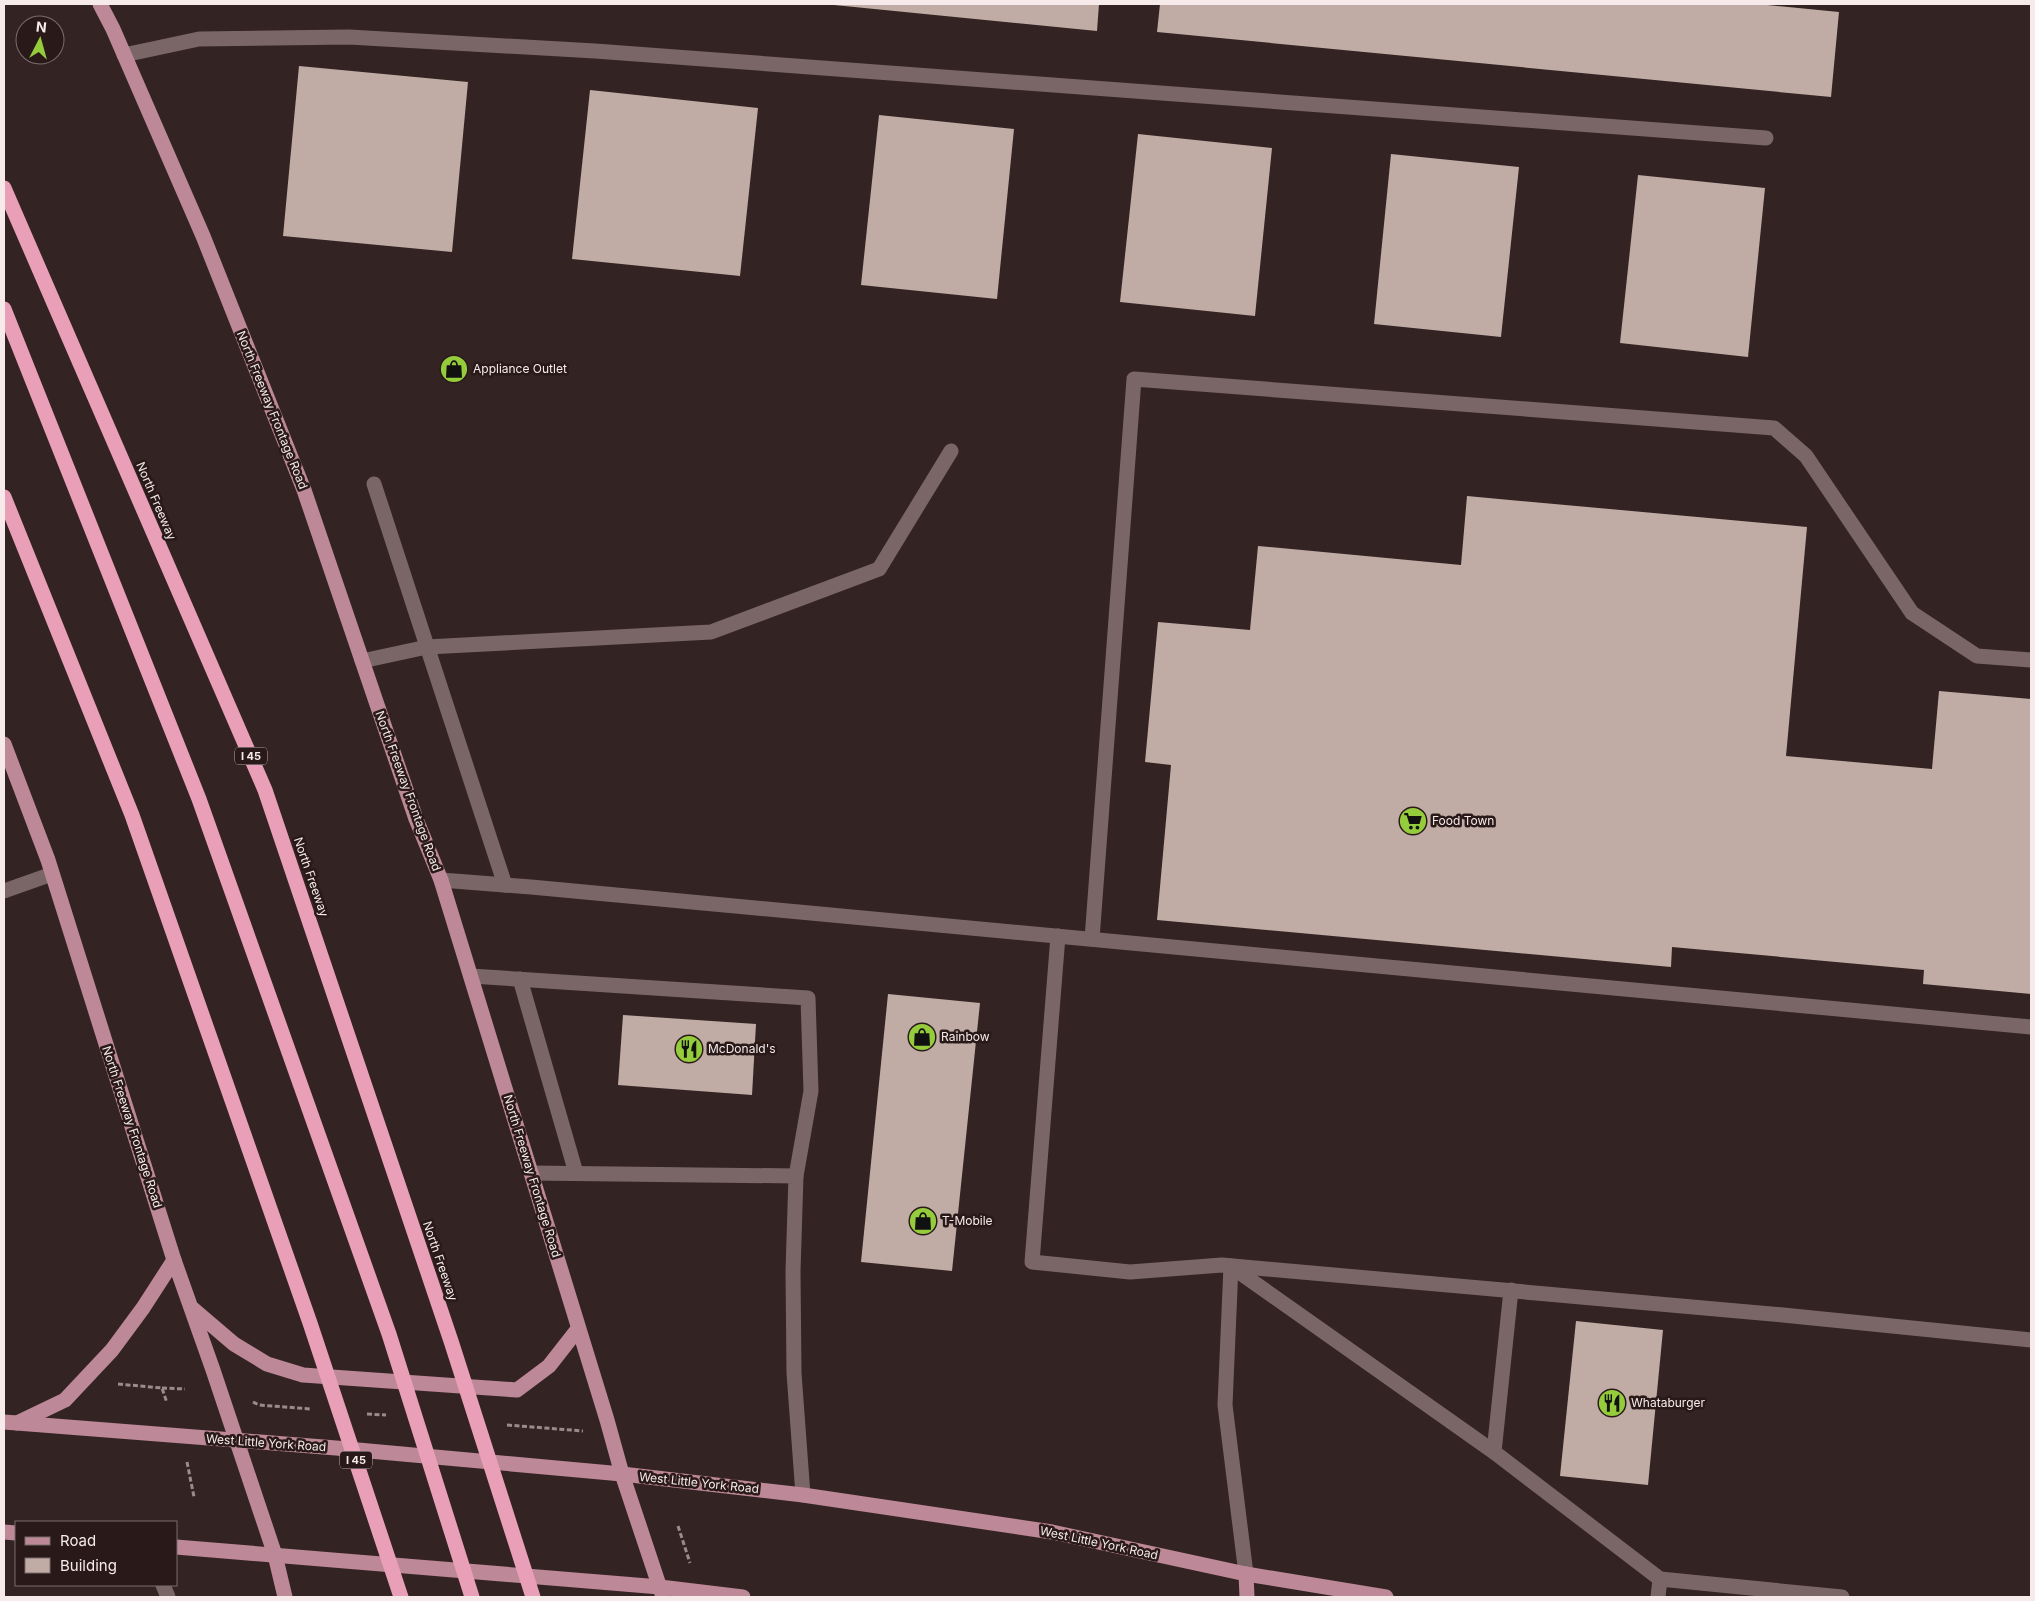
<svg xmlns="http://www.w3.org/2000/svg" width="2035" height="1601" font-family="Inter,sans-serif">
<rect width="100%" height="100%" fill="#342323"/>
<!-- building -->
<g fill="#c0aca5">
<path d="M824 4H1099L1097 31Z"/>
<path d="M1160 4H1757L1839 12 1831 97 1157 32Z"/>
<path d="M299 66 468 82 452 252 283 236Z"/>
<path d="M590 90 758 108 740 276 572 259Z"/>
<path d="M879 115 1014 129 997 299 861 285Z"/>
<path d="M1138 134 1272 148 1255 316 1120 302Z"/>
<path d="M1391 154 1519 167 1501 337 1374 324Z"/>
<path d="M1638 175 1765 188 1748 357 1620 343Z"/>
<path d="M1467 496 1807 527 1786 756 1932 769 1939 691 2031 699V994L1923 984 1924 970 1672 947 1671 967 1157 920 1171 765 1145 762 1158 622 1250 630 1258 546 1461 565Z"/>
<path d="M888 994 980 1003 952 1271 861 1262Z"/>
<path d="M623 1015 756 1024 752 1095 618 1085Z"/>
<path d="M1576 1321 1663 1330 1648 1485 1560 1476Z"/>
</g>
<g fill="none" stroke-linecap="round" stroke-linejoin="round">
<!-- path -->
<g stroke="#9a8c8c" stroke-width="3" stroke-dasharray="5 2.5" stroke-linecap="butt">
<path d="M118 1384 162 1388 167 1403"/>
<path d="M162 1388 185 1389"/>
<path d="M253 1402 259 1405 311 1409"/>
<path d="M367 1414 386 1415"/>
<path d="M507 1425 583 1431"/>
<path d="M187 1462 194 1497"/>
<path d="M678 1526 690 1563"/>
</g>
<!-- minor -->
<g stroke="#7a6666" stroke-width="15">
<path d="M124 55 199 39 349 37 595 51 1766 138"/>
<path d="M374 484 505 885"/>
<path d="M362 661 427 647 711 632 879 569 951 451"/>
<path d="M441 880 531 887 2031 1027"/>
<path d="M4 891 52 874"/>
<path d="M1058 936 1032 1262 1130 1272 1222 1265 1783 1315 2031 1340"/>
<path d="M1092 939 1134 379 1774 428 1806 456 1912 613 1977 656 2031 660"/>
<path d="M471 976 808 998 811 1091 796 1176"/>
<path d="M520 979 576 1173"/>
<path d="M531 1173 796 1176 793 1271 794 1373 803 1495"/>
<path d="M1231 1266 1225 1405 1246 1574"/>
<path d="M1232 1267 1494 1452"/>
<path d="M1511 1290 1494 1452 1660 1579 1658 1597"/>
<path d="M1660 1579 1842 1597"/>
<path d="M163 1585 168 1597"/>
</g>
<!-- major -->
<g stroke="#bd8897" stroke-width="15">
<path d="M100 4 113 29 203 236 304 490 416 819 441 880 607 1420 622 1474 663 1597"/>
<path d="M4 744 48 860 174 1260 213 1370 275 1555 285 1597"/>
<path d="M193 1309 234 1344 267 1364 303 1375 517 1390 549 1366 578 1329"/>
<path d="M4 1422 336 1448 622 1474 803 1495 1052 1532 1246 1574 1386 1597"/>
<path d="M17 1423 65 1400 112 1350 143 1308 174 1260"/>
<path d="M4 1532 16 1533"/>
<path d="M176 1547 660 1587 743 1597"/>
<path d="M1246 1574 1247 1597"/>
</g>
<!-- highway -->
<g stroke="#ea9fb8" stroke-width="15">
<path d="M4 188 265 790 451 1341 533 1597"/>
<path d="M4 309 199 799 389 1334 472 1597"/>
<path d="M4 497 132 815 310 1323 401 1597"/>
</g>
</g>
<!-- icons -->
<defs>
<symbol id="shop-disc" viewBox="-11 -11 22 22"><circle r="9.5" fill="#94cc3c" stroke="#291919"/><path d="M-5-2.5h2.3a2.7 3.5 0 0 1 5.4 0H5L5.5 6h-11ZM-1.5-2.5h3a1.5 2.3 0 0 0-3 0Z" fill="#111"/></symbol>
<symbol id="supermarket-disc" viewBox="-11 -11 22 22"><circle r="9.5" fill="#94cc3c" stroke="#291919"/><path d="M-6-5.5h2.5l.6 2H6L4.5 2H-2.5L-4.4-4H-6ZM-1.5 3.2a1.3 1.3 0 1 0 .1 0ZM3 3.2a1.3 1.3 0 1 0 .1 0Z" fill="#111"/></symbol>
<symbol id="restaurant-disc" viewBox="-11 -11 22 22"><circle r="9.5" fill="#94cc3c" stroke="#291919"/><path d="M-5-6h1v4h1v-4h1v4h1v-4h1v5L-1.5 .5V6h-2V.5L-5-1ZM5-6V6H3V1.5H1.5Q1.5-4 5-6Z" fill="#111"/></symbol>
</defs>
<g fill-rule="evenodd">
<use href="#shop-disc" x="438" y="353" width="32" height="32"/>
<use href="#supermarket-disc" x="1397" y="805" width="32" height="32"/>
<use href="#shop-disc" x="906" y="1021" width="32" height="32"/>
<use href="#restaurant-disc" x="673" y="1033" width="32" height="32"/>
<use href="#shop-disc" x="907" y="1205" width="32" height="32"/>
<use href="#restaurant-disc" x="1596" y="1387" width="32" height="32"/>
</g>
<g text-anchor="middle" stroke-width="5" stroke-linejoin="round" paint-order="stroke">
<!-- shield labels -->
<g fill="#291919" stroke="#b8abab" stroke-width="1">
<rect x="235" y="747.5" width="32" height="17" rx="4"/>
<rect x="340" y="1451.5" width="32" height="17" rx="4"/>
</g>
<g font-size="11" font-weight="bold" fill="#f6eaea">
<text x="251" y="760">I 45</text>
<text x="356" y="1464">I 45</text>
</g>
<!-- poi labels -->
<g font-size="12" fill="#f6eaea" stroke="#291919" text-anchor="start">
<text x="473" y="373">Appliance Outlet</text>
<text x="1432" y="825">Food Town</text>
<text x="941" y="1041">Rainbow</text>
<text x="708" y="1053">McDonald's</text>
<text x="942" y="1225">T-Mobile</text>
<text x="1631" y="1407">Whataburger</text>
</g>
<!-- street labels -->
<g font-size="12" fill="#f6eaea" stroke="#291919">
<text transform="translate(272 410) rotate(68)" y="4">North Freeway Frontage Road</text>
<text transform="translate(156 501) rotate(67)" y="4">North Freeway</text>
<text transform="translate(408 791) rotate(70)" y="4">North Freeway Frontage Road</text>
<text transform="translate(311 877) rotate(71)" y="4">North Freeway</text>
<text transform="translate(132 1127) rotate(72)" y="4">North Freeway Frontage Road</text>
<text transform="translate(532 1176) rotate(73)" y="4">North Freeway Frontage Road</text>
<text transform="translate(440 1261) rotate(71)" y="4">North Freeway</text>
<text transform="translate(266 1443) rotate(4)" y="4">West Little York Road</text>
<text transform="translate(699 1483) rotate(6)" y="4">West Little York Road</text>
<text transform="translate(1099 1543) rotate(12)" y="4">West Little York Road</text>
</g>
</g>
<!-- border -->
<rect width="2035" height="1601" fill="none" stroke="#f6eaea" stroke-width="10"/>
<!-- legend -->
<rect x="15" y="1521" width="162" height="65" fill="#291919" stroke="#7b6d6d"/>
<rect x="25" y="1537" width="25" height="8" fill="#bd8897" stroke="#7b6d6d"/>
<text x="60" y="1546" font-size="15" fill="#f6eaea">Road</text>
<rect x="25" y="1558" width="25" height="15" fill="#c0aca5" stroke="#7b6d6d"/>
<text x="60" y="1571" font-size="15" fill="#f6eaea">Building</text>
<!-- north arrow -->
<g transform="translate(40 40) rotate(6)"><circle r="24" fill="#291919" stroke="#7b6d6d"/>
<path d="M0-4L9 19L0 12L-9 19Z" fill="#94cc3c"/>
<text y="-8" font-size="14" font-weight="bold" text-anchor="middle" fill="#f6eaea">N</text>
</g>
</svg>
